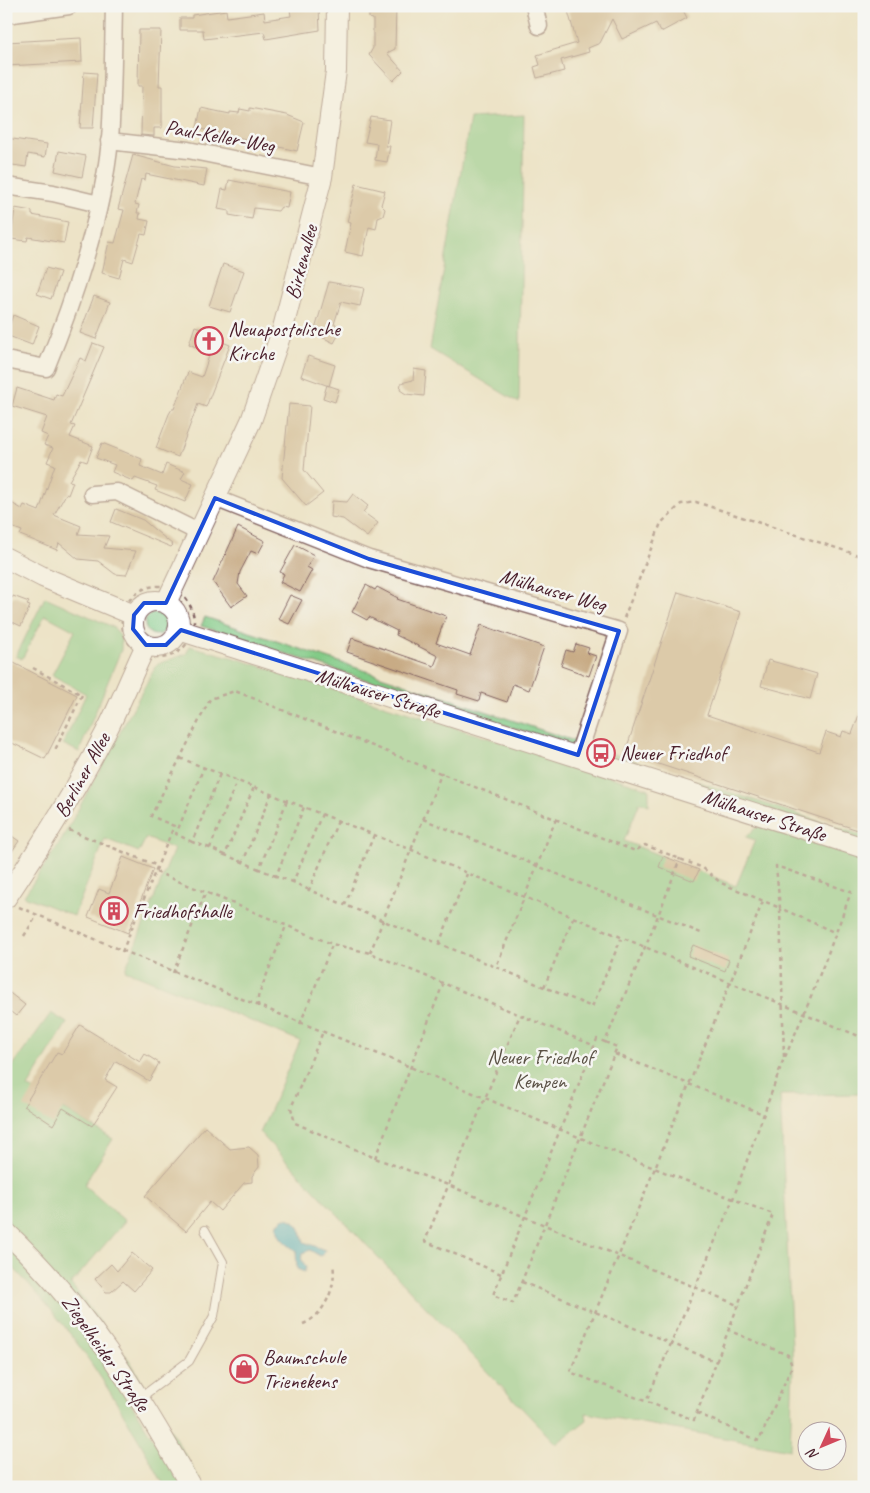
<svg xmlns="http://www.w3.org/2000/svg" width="870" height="1493" font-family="Caveat,sans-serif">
<rect width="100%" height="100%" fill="#f6f6f2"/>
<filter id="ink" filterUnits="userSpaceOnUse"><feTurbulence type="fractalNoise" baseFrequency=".02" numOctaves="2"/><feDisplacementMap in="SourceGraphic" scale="10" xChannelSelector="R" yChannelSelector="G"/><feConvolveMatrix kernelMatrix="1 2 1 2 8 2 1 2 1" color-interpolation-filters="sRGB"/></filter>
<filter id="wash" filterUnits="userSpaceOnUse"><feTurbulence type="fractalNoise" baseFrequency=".0096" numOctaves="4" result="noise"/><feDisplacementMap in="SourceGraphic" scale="20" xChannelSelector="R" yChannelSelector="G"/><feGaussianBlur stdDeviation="1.12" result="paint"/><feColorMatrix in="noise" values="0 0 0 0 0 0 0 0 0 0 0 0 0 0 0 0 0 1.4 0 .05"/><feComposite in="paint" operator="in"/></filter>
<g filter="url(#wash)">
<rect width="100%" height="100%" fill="#ede3c7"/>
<!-- green -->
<g fill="#82ca86" stroke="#667458">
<path d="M524 115 519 403 430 349 470 118Z"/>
<path d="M45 597 113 627C121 634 122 640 121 650L79 752 63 744 86 694 52 675 75 631 45 615 22 659 16 656Z"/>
<circle cx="156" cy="624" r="11"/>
<path d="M205 617 577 742 569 746 201 626Z"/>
<path d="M190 646 238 659 649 789V805L640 802 624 841 736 886 755 840 746 837 759 825 864 860V1094L780 1095 793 1368 790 1450 586 1413 587 1420 556 1444 260 1133 300 1041 125 970 174 849 146 838 139 852 105 839 74 916 24 896 61 841 157 664 186 654Z"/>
<path d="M595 748 864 836V843L602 757Z"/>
<path d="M51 1013 67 1023 28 1087 113 1139 84 1185 125 1221 71 1284 130 1361 204 1487H199L6 1223V1075Z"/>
<path d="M6 1242 85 1330 183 1487H165C118 1402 76 1329 6 1261Z"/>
</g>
<!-- water -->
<path fill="#49aec8" stroke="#4a667a" d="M285 1218C298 1219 301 1230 304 1242L325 1250 323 1255 320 1256 310 1250 303 1253 301 1258 306 1268 304 1272 297 1269 296 1251C286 1243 275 1237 278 1223Z"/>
<g id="blocks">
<!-- building -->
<g fill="#c8ab85">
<path d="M308 6 309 10 319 9 320 30 266 39 264 32 204 39 203 30H180V18H192V15L226 10 227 17 264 12 265 20 291 16 290 9Z"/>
<path d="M369 6H396L395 49 387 53 403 71 393 81 369 55 373 48V19L369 18Z"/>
<path d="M582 6H681L687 18 661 32 656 23 622 39 612 19 600 43 588 48 589 52 561 60 564 71 537 78 534 67 540 65 537 55 577 43 568 11Z"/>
<path d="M139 30H161L159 86H162V128H154V136L141 135 142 86H138Z"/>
<path d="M81 38 82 62 6 66V42Z"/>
<path d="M84 72 97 73 93 128H80Z"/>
<path d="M201 108 230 114V112L239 113 240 109 250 111V108L287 115 304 122 297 151 197 128Z"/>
<path d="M371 117 390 120 386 146H390L387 162 375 160 377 144 365 142Z"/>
<path d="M6 138 47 144 45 157 28 154 26 167 6 164Z"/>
<path d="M59 151 86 156 82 177 55 171Z"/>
<path d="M133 155 175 166 207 169 204 186 146 174 145 180 141 179 135 204 139 205 137 213H140L139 219 149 221 146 235 141 234 133 262 124 259 119 278 102 273 109 242 115 243 124 210 118 209Z"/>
<path d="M229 180 290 192 287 208 281 207 278 211 254 208 252 219 229 215V211L218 209 222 189 227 190Z"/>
<path d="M356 184 385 191 381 205 385 209 383 216 378 218 376 229 369 227 363 256 345 252 351 223 347 222Z"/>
<path d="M15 208 32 211V215L68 222 64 243 28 237 27 241 11 239Z"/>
<path d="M223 264 244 271 230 312 209 306Z"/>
<path d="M46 268 60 272 51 299 37 294Z"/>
<path d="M329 282 364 288 360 306 341 302 334 324 342 328 334 343 314 333Z"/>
<path d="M94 296 110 302 96 339 80 333Z"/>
<path d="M13 315 39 326 32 345 6 335Z"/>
<path d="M195 326 222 335 220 341 230 345 206 407 198 404 178 457 156 448 169 414 172 409H174L188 372 202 377 210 353 189 344Z"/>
<path d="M93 343 104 347 71 425 75 426 70 437 93 446 87 462 81 460 69 481 73 482 68 495 66 494 54 515 81 526 78 534 109 536 104 548 136 551 126 575 115 574 98 561 78 559 59 543 57 550 35 541 20 535 22 531 6 525V500L22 509 24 505 39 511 55 465 47 462 53 448 44 445 48 436 41 433 47 417 12 406 17 388 54 400 56 394 62 396 80 358 86 361Z"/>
<path d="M308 356 335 365 329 386 301 376Z"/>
<path d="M414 369 426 371 424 396 406 394 400 390 401 383 413 380Z"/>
<path d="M327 385 339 389 335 402 323 398Z"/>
<path d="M289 404 310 406 304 470 323 493 306 506 282 478Z"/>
<path d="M102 443 142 459 140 466 162 475 166 464 185 472 181 479 193 484 185 502 155 490 157 486 135 478 133 481 112 472 115 465 96 458Z"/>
<path d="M353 494 368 506 363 512 378 523 367 537 343 519 331 517 332 501 347 502Z"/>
<path d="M116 509 143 520 173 545 171 547 111 522Z"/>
<path d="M238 527 265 541 258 554 251 551 240 572 238 584 247 596 231 607 213 582Z"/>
<path d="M295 545 314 555 307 567 312 570 300 592 280 582 284 574 280 572Z"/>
<path d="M366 585 375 590 377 587 398 598 397 599 446 616 436 643 470 655 481 625 544 647 529 690 513 684 507 702 481 693 479 701 457 694 458 690 347 652 352 638 434 666 438 656 396 635 397 631 369 617 367 620 352 612Z"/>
<path d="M678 592 741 612 707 715 819 752 826 732 841 737 843 731 852 734 862 707H864V832L625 753Z"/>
<path d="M290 595 302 600 289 624 278 619Z"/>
<path d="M6 596 12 598 13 596 29 602 27 605 30 606 21 626 6 619Z"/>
<path d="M576 644 589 648 587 653 596 656 589 676 561 666 566 650 573 652Z"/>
<path d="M6 659 77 695 45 759 6 740Z"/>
<path d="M768 660 817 674 810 699 761 686Z"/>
<path d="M6 832 19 841 6 860Z"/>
<path d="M663 856 699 870 694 881 659 867Z"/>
<path d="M123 857 153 869 128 933 88 917 99 889 109 893Z"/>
<path d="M693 945 729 960 725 971 688 956Z"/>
<path d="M6 990 25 1005 16 1016 6 1008Z"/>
<path d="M80 1025 140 1062 145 1054 159 1063 149 1081 116 1061 105 1080 117 1087 92 1126 63 1108 53 1125 24 1106 57 1052 62 1054Z"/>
<path d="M205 1127 230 1149 249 1147 258 1155 259 1167 252 1176V1182L244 1183 220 1211 210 1202 186 1231 145 1196Z"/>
<path d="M132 1253 152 1270 134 1291 123 1281 111 1292H106L95 1279 111 1264 117 1271Z"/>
</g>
</g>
</g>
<g filter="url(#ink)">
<use href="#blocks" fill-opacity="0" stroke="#836462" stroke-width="1"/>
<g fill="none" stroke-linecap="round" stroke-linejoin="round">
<defs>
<path id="service" d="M140 1398 189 1361 214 1316 223 1262 205 1230"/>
<g id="minor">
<path d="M534 6 539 26"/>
<path d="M6 15 69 6"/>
<path d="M109 141 188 150 322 177"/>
<path d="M6 186 53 193 99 204"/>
<path d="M6 360 46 368C74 300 103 213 110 140 113 96 113 51 114 6"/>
<path d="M92 494 117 492 198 532"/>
<path d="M215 498 369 559 619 631 578 755"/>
</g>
<g id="tertiary">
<path d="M6 558 43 577 134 615"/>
<circle cx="156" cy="624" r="23"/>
<path d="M166 603 251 421 283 328 322 177 336 71 337 6"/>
<path d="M179 630 864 848"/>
<path d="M6 898C42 844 76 790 106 732 121 703 132 674 146 645"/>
<path d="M6 1232C84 1305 139 1394 191 1487"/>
</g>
</defs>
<!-- service casing -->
<use href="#service" stroke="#836462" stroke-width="10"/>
<!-- minor casing -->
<use href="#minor" stroke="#836462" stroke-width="19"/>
<!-- tertiary casing -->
<use href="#tertiary" stroke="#836462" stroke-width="22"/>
<!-- path -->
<g stroke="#836462" stroke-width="2.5" stroke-dasharray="4 4" stroke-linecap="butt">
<circle cx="158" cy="622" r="36"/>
<path d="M624 618 661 523 681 504 696 502 864 557"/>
<path d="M33 668 82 695 55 750"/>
<path d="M180 758 412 850 861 1037"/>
<path d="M423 819 701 933"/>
<path d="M556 819 496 967 592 1007 621 939"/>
<path d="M338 821 309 890 345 905"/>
<path d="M69 830 158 866"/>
<path d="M374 835 345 905 496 967"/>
<path d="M192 842 176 834 204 767"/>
<path d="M210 848 192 842 220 774"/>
<path d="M225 855 210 848 237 781"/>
<path d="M243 862 225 855 254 787"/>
<path d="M259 869 243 862 271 794"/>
<path d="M156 872 332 944 370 953 595 1046"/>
<path d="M276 876 259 869 287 801"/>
<path d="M293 882 276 876 304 807"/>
<path d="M309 890 293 882 322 814"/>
<path d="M19 907C173 973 330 1033 485 1098 580 1138 676 1178 773 1214L694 1420 570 1372C636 1216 700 1058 763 901"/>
<path d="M24 936 37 915"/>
<path d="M439 944 467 874"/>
<path d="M122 952 174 826 151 816 210 699 235 691 635 851 645 845 703 868 721 883 780 908 784 1058 733 1199 646 1402"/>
<path d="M370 953 442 772"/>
<path d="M173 973 205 894"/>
<path d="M544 987 573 918"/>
<path d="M258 1007V997L286 926"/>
<path d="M300 1024 332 945"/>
<path d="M322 1034 291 1108 295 1123 375 1158 448 1185 740 1306"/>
<path d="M605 1042 617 1047 513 1303 493 1295 597 1039 605 1042C630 981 658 920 680 858"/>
<path d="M615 1054 763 1114"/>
<path d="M785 1057C809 1003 831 947 851 892L776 866 780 908 836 933"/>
<path d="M375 1158 443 984"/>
<path d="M501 1274 425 1241 520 1015"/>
<path d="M522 1282 717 1362"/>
<path d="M303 1324C325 1315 337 1286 333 1264"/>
<path d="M697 1413 759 1441 792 1366 788 1355 730 1331"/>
</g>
<!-- service -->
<use href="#service" stroke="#fff" stroke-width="8"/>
<!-- minor -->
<use href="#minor" stroke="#fff" stroke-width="16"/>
<!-- tertiary -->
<use href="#tertiary" stroke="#fff" stroke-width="20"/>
</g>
</g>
<!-- marked area -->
<path d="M0 0H870V1493H0ZM215 498 369 559 619 631 578 755 181 630 166 645H146L133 629 134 615 144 603H166Z" fill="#ede3c7" fill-opacity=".55" fill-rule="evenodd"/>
<path fill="none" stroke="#1d4ed8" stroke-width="4" stroke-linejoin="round" d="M215 498 369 559 619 631 578 755 181 630 166 645H146L133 629 134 615 144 603H166Z"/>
<!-- icons -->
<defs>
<symbol id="church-ring" viewBox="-11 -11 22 22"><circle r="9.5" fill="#f6f6f2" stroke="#d1495b" stroke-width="1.5"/><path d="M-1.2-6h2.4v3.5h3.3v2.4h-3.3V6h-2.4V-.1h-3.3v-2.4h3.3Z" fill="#d1495b"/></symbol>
<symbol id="bus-ring" viewBox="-11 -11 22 22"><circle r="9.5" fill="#f6f6f2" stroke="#d1495b" stroke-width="1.5"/><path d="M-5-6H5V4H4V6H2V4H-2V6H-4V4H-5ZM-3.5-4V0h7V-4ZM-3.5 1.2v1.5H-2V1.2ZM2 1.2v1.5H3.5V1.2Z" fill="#d1495b"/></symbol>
<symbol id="building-ring" viewBox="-11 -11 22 22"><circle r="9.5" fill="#f6f6f2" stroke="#d1495b" stroke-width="1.5"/><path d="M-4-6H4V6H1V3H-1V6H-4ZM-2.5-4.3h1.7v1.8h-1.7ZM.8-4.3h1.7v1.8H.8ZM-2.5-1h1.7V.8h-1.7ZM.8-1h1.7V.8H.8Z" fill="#d1495b"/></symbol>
<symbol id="shop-ring" viewBox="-11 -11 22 22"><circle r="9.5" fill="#f6f6f2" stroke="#d1495b" stroke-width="1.5"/><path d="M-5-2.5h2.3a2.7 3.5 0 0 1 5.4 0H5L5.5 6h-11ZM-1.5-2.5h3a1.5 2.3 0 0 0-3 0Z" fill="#d1495b"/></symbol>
</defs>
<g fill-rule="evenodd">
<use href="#church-ring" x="193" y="325" width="32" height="32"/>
<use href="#bus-ring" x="585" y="737" width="32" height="32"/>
<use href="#building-ring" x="98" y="895" width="32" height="32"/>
<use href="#shop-ring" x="228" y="1353" width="32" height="32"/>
</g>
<g text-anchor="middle" stroke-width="5" stroke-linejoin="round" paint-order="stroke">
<!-- street labels -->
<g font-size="21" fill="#4a1f2b" stroke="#f6f6f2">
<text transform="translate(220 136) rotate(10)" y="7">Paul-Keller-Weg</text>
<text transform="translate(301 262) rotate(-75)" y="7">Birkenallee</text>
<text transform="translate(553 590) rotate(16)" y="7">Mülhauser Weg</text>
<text transform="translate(378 693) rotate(17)" y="7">Mülhauser Straße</text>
<text transform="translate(82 775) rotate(-61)" y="7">Berliner Allee</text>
<text transform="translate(764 815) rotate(18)" y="7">Mülhauser Straße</text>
<text transform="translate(106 1353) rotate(55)" y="7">Ziegelheider Straße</text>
</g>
<!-- poi labels -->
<g font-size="21" fill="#4a1f2b" stroke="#f6f6f2" text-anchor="start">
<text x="228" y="336">Neuapostolische<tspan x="228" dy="24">Kirche</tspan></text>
<text x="620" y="760">Neuer Friedhof</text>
<text x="133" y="918">Friedhofshalle</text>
<text x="263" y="1364">Baumschule<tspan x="263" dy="24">Trienekens</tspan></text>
</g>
<!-- park labels -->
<g font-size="21" fill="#5b5246" stroke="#f6f6f2">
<text x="540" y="1064">Neuer Friedhof<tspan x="540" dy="24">Kempen</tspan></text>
</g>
</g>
<!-- margin -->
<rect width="870" height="1493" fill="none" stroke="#f6f6f2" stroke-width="25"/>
<!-- north arrow -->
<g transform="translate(822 1446) rotate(226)"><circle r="24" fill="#f6f6f2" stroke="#b1a0a2"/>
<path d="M0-4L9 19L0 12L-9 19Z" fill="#d1495b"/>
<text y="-8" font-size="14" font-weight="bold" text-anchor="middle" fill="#4a1f2b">N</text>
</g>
</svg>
